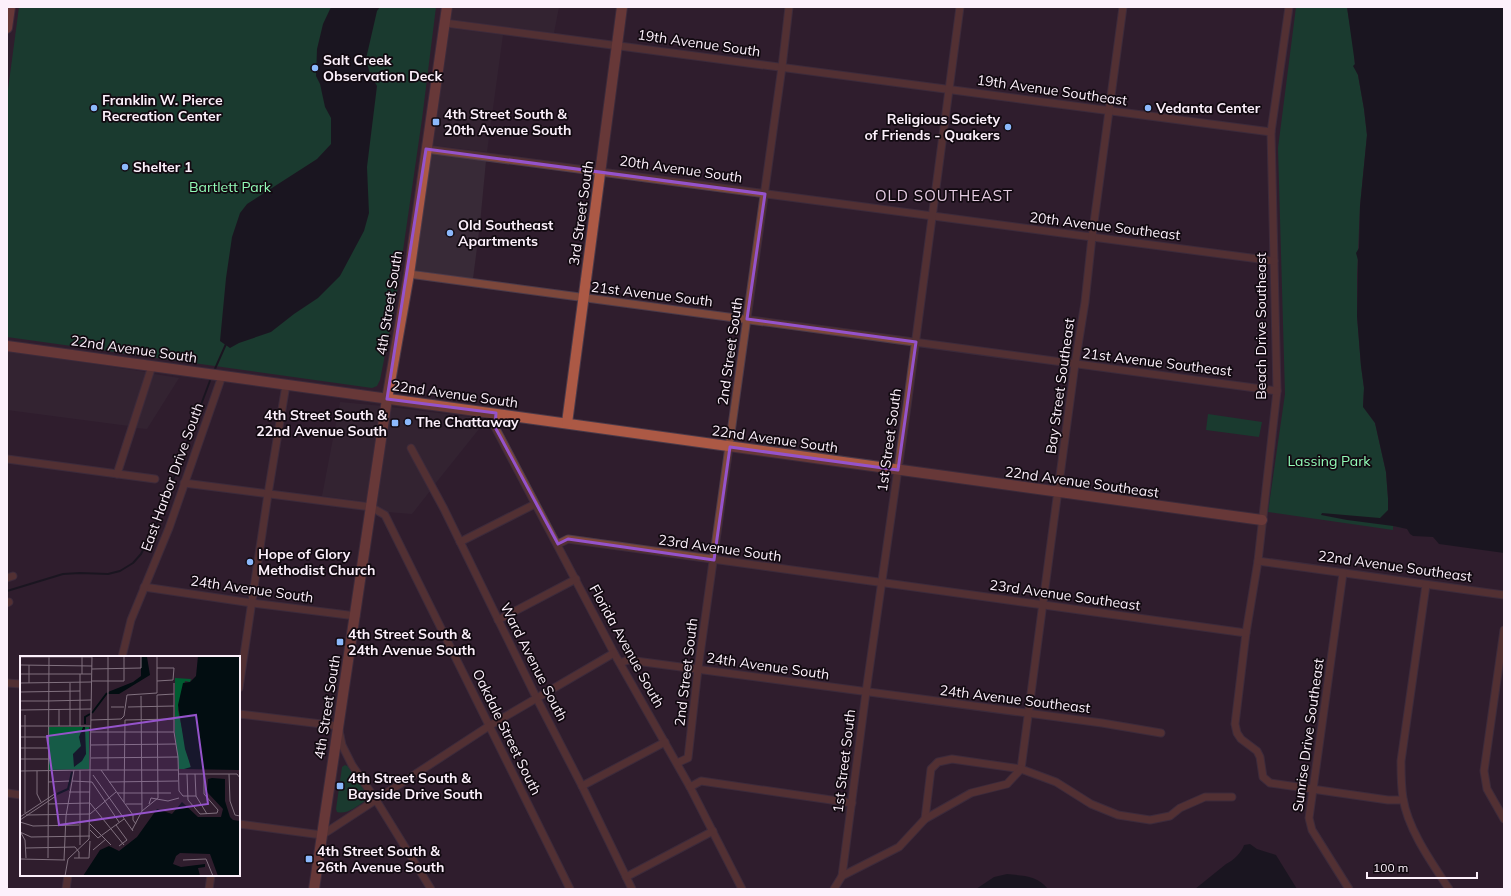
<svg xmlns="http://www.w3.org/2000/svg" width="1511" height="896" font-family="Mulish,sans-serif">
<rect width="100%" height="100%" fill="#2f1d2d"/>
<!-- commercial -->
<g fill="#382a37">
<path d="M451 7H559L554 33 449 19Z"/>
<path d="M448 28 503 35 487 152 431 145Z"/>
<path d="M429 153 486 161 480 224 473 279 413 270Z"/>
<path d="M7 351 146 372 129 426 7 410Z"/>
<path d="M154 374 179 378 147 429 136 428Z"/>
<path d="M340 402 382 406 368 502 322 496Z"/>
<path d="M390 407 487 419 435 484 421 459 415 463 430 491 412 514 387 512 376 505Z"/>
</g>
<!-- green -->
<g fill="#005d31">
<path d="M19 7H436L422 119 396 299 380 380 377 386 372 388 7 337V97Z"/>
<path d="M1296 7H1347L1354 51 1355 68 1358 75 1364 109 1367 135 1360 206 1357 275V316L1361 366 1364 388 1363 406 1375 423 1386 472 1388 498V510L1402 528 1393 526V530L1268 512 1285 394 1278 148Z"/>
<path d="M1208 414 1262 422 1259 437 1206 430Z"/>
<path d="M345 765 349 767C355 777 368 789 365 801 357 806 347 815 337 812L336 809 342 767Z"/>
</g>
<!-- water -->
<g fill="#020d11">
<path d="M331 7H380L377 11 366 59 370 74 377 86 367 167 369 213 364 231 340 276 318 298 294 314 271 332 239 343 230 348 220 341 226 278 232 237 240 213 247 204 317 159 331 144V118L325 107 320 84 316 76 317 49 323 24Z"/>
<path d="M1347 7H1504V553L1439 544 1433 537 1413 536 1410 534 1407 529 1393 526 1347 520 1321 515 1322 513 1380 518 1388 510V498L1386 472 1375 423 1363 407 1364 388 1361 366 1357 316 1358 260 1356 253 1359 248 1360 206 1367 135 1364 109 1358 75 1353 66 1355 64Z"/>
<path d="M1250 844 1257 849 1276 855 1297 889H1195L1226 864C1233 861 1242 852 1244 845Z"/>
<path d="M1007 874C1024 876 1037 875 1048 889H976L994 877Z"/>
</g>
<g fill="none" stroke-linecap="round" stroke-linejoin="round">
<!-- stream -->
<g stroke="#020d11" stroke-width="2">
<path d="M214 371 226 344"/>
<path d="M7 591 63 574 80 573 108 574 120 571 133 563 141 554 158 520 211 378"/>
</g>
<defs>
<g id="street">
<path d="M1289 7 1271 132 1277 391 1258 561 1246 633 1235 724 1237 733 1241 739 1257 751 1260 757 1263 777 1270 783 1388 800H1403"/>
<path d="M445 23 1271 132"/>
<path d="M426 149 1274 261"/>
<path d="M409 274 1277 391"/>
<path d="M496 413 495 427 614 653 690 787 742 889"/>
<path d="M411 448 444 509 536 697 582 786 632 889"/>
<path d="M7 459 155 479"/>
<path d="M117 474 152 366"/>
<path d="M184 483 371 507 385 515 570 889"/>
<path d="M460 542 535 504"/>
<path d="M558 544 568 539 1246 633"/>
<path d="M1258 561 1504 595"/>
<path d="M1343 573 1309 818 1312 830 1349 889"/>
<path d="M7 578 13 576"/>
<path d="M1426 585 1401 761C1401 774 1401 786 1403 798 1408 830 1432 863 1449 889"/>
<path d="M144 587 252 603 356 616"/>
<path d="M7 603 9 602"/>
<path d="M498 620 576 579"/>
<path d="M1504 630 1484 771 1487 789 1504 819"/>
<path d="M122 657 131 620 169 528 222 376"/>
<path d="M620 663 628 660 1102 723 1161 733"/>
<path d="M7 683 21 684"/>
<path d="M239 688 268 494 286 385"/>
<path d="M239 714 338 726 342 745 352 765 376 800 431 889"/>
<path d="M677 763 688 758 698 669 782 67 789 7"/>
<path d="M1021 769 1050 550 1075 364 1085 302 1092 237 1123 7"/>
<path d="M582 786 665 742"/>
<path d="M690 787 701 781 852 803"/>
<path d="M7 793 21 795"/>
<path d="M925 819 931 769 938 762 952 759 1021 769 1056 782 1091 804 1118 815 1150 820 1170 816 1180 808 1205 797H1232"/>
<path d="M239 824 322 835 489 726 614 653"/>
<path d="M842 876 866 692 907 406 960 7"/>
<path d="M626 877 713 831"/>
<path d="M66 889 68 875"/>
<path d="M209 889 211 875"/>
<path d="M834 889 842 876 899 847 925 819 971 793 1007 784 1021 769"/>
</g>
<g id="secondary">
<path d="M7 28 10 7"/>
<path d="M7 346 1262 520"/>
<path d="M567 423 622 7"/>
<path d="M314 889 387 399 409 274 447 7"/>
</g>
</defs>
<!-- street casing -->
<use href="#street" stroke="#4c3b4a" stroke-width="9"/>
<!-- secondary casing -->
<use href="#secondary" stroke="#4c3b4a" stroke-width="12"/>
<!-- street -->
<use href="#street" stroke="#7c473b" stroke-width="7"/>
<!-- secondary -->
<use href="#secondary" stroke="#ac5945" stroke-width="10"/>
</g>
<!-- marked area -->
<path d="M0 0H1511V896H0ZM426 149 765 194 747 319 916 342 898 470 730 447 714 560 568 539 558 544 495 427 496 413 387 399Z" fill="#2f1d2d" fill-opacity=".55" fill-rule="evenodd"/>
<path fill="none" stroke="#9553cb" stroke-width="3" stroke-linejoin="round" d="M426 149 765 194 747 319 916 342 898 470 730 447 714 560 568 539 558 544 495 427 496 413 387 399Z"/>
<!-- markers -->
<g fill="#8cb9fc" stroke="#120a11" stroke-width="1.5">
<circle cx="315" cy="68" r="4"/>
<circle cx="94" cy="108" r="4"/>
<circle cx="1148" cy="108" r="4"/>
<rect x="432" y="118" width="8" height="8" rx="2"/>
<circle cx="1008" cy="127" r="4"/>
<circle cx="125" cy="167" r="4"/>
<circle cx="450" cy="233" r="4"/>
<circle cx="408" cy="422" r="4"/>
<rect x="391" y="419" width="8" height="8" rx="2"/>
<circle cx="250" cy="562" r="4"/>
<rect x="336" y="638" width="8" height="8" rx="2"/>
<rect x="336" y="782" width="8" height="8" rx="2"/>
<rect x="305" y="855" width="8" height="8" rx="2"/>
</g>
<g text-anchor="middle" stroke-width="3.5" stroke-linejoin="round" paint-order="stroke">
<!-- street labels -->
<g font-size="14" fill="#fcf0fb" stroke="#120a11">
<text transform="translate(699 43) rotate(8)" y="5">19th Avenue South</text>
<text transform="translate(1052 90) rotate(8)" y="5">19th Avenue Southeast</text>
<text transform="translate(681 169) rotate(8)" y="5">20th Avenue South</text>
<text transform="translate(581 213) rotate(-82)" y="5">3rd Street South</text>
<text transform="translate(1105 226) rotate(7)" y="5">20th Avenue Southeast</text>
<text transform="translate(652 294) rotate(7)" y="5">21st Avenue South</text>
<text transform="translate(389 303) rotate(-81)" y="5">4th Street South</text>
<text transform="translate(1261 326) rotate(-90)" y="5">Beach Drive Southeast</text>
<text transform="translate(134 349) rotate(8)" y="5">22nd Avenue South</text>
<text transform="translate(730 351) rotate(-82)" y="5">2nd Street South</text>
<text transform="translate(1157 362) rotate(7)" y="5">21st Avenue Southeast</text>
<text transform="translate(1060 386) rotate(-82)" y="5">Bay Street Southeast</text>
<text transform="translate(455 394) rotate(8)" y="5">22nd Avenue South</text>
<text transform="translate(775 439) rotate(8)" y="5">22nd Avenue South</text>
<text transform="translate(889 440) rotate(-82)" y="5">1st Street South</text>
<text transform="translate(172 477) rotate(-70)" y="5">East Harbor Drive South</text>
<text transform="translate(1082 482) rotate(8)" y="5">22nd Avenue Southeast</text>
<text transform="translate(720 548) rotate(8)" y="5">23rd Avenue South</text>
<text transform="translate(1395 566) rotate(8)" y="5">22nd Avenue Southeast</text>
<text transform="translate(252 589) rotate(8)" y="5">24th Avenue South</text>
<text transform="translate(1065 595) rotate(8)" y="5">23rd Avenue Southeast</text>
<text transform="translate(627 646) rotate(61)" y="5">Florida Avenue South</text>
<text transform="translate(534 662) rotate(63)" y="5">Ward Avenue South</text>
<text transform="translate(768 666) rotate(8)" y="5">24th Avenue South</text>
<text transform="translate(686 672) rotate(-83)" y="5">2nd Street South</text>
<text transform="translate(1015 699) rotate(7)" y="5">24th Avenue Southeast</text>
<text transform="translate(327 707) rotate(-81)" y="5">4th Street South</text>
<text transform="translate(507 732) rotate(64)" y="5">Oakdale Street South</text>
<text transform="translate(1308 735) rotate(-82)" y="5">Sunrise Drive Southeast</text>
<text transform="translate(844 761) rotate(-83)" y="5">1st Street South</text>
</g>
<!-- poi labels -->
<g font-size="14" font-weight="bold" fill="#fcf0fb" stroke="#120a11" text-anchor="start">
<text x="323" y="65">Salt Creek<tspan x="323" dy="16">Observation Deck</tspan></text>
<text x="102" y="105">Franklin W. Pierce<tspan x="102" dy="16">Recreation Center</tspan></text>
<text x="1156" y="113">Vedanta Center</text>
<text x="444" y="119">4th Street South &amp;<tspan x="444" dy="16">20th Avenue South</tspan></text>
<text x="1000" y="124" text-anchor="end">Religious Society<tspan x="1000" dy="16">of Friends - Quakers</tspan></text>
<text x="133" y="172">Shelter 1</text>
<text x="458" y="230">Old Southeast<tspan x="458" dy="16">Apartments</tspan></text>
<text x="387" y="420" text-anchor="end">4th Street South &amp;<tspan x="387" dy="16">22nd Avenue South</tspan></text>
<text x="416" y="427">The Chattaway</text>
<text x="258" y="559">Hope of Glory<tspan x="258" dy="16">Methodist Church</tspan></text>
<text x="348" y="639">4th Street South &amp;<tspan x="348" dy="16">24th Avenue South</tspan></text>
<text x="348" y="783">4th Street South &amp;<tspan x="348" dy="16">Bayside Drive South</tspan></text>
<text x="317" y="856">4th Street South &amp;<tspan x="317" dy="16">26th Avenue South</tspan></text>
</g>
<!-- park labels -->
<g font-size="14" fill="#92fcb7" stroke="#120a11">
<text x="230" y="192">Bartlett Park</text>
<text x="1329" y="466">Lassing Park</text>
</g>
<!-- neighbourhood labels -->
<g font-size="15" letter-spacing="1" fill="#e4cbe1" stroke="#120a11">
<text x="944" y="201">OLD SOUTHEAST</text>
</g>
</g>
<!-- overview -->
<g transform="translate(20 656)">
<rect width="220" height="220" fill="#2f1d2d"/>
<path d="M155 22 171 23 170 26 165 25 158 54 171 113H159L155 77ZM28 71H69V113L28 114Z" fill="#005d31"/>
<path d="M121 0 127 1 130 19 99 38H88V36L113 26 121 20ZM178 0H220V114L164 113 171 111 165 93 158 49 163 27 170 26 176 20ZM63 71H65L66 98 62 105 54 111 53 98 61 90 59 81ZM192 122 205 123V145L210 161 213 164 220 165V220H198L190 198 160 197 156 200 153 208 161 211 185 208V211L178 212 180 220H63L80 194 89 190 99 195 117 181 137 153 152 158 162 146 178 161H201L203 153 187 136 188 123Z" fill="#020d11"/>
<path fill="none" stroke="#020d11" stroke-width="2" d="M72 57 87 37M65 68V61L70 58M37 138 48 133 52 116"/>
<path fill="none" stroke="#81717f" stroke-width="1" d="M88 0V114M0 1H72M0 9 72 10M9 9V27M137 12H154L153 24 137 25M72 13 121 12V0M0 18H71M62 18V1M72 25H104V0M0 27 71 26M50 27V70M154 27V76L158 101 159 135 163 140H176M0 36 60 35M0 45H27M27 45 71 44M91 51H104M108 51 154 50M39 53V70M0 54 71 53M5 59V157M71 64 101 63 104 60 107 39 137 37V0M0 70H71M60 70V18M71 76H154M0 81H28M71 89 156 88M0 92H28M71 102 158 101M0 103H28M81 114 113 159V164L116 168M0 115 70 114 72 0M17 115V138L21 146M159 118H217L220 122M167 118 168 144 180 158 197 157 198 154 184 138V118M175 118 176 140 187 158M209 118 210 145 215 159 220 160M73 119 113 175M52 125 72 126 99 166M28 126 49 125M89 126 158 125M49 136H70M97 137H151M138 142 137 39 154 38M104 146 105 64 154 63M28 148 70 147 104 189M106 148H122M129 148 131 142 148 145 159 142M122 155 138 142M6 159 70 158 96 136M0 161 36 137M0 164 36 140M0 166 13 170 59 169M70 168 91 189M96 169 107 184 99 190M70 174 78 182 104 163M112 174 122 155 121 40M0 176 11 181 70 180M1 177 5 184 6 202M60 189V114M6 192 55 191 59 196V202M73 194 86 183M28 202 29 1M54 202H69L70 185M0 203 45 204M44 204 46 160 54 114M163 204 186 203 193 220M45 220 48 203 69 183 70 114H158"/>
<path fill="#9553cb" fill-opacity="0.15" stroke="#9553cb" stroke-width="2" d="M176 59 188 148 39 169 27 80Z"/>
<rect width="220" height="220" fill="none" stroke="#fcf0fb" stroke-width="2"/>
</g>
<!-- border -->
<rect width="1511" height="896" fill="none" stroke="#fcf0fb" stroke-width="16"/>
<!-- scale -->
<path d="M1367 872v6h110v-6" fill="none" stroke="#fcf0fb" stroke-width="2"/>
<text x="1373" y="872" font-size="12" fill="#fcf0fb" stroke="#120a11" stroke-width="3" paint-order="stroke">100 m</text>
</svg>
